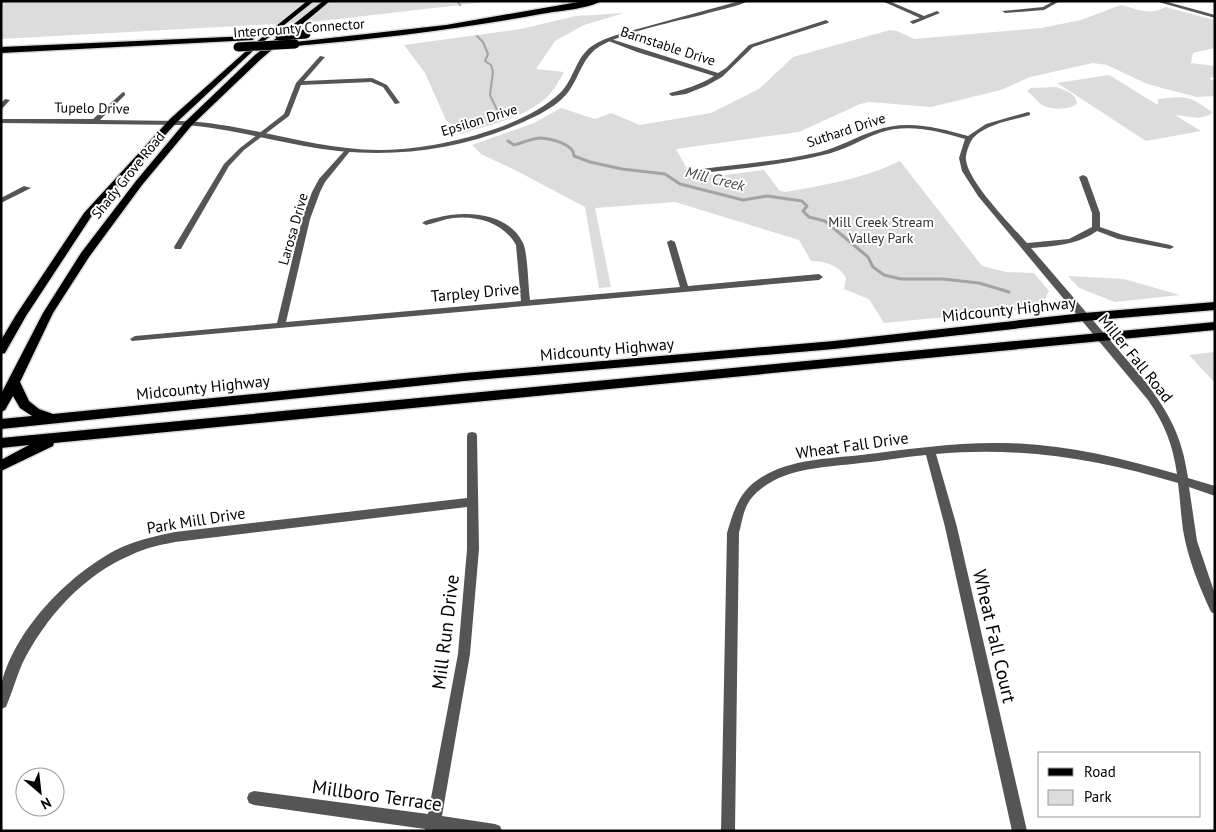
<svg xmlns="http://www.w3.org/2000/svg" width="1216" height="832" font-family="'PT Sans',sans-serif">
<rect width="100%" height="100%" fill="#fff"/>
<!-- green -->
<g fill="#dcdcdc">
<path d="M1 1H485L486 2 312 22 1 39Z"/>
<path d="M1121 5C1137 9 1150 16 1165 7L1215 20V48L1193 53 1191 63 1215 66V77L1209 78 1215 82V96L1197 97 1162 88 1145 83 1107 65 1093 63 1030 77 1001 90 931 107 869 102 860 104 799 132 676 149 686 167 716 176 764 170 779 190 785 192C825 185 863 179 900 161L982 266 1006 272 1034 273 1049 291 1040 308 884 323 869 299 844 289 846 278C839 265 825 261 811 261L799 240 675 202 595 208 611 287 599 288 585 207 515 170 481 154 472 145 534 123 561 108 595 119 611 113 640 125 711 113 759 89 793 57 890 30 897 31 914 39 1041 28 1081 20Z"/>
<path d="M624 13 584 25 555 41 536 69 564 72C559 81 554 91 546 98 524 118 488 125 460 134L446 120 425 73 404 45 521 29 576 16Z"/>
<path d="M1109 75 1158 105V99C1186 96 1188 95 1212 112L1210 115 1198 118 1175 115 1201 131 1146 141 1057 83Z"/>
<path d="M1056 87C1065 90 1076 93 1077 104 1069 110 1051 110 1042 105 1037 101 1032 95 1027 91L1031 88Z"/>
<path d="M1068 276 1124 279 1180 295 1115 302 1079 288Z"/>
<path d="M1215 352V383L1189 355Z"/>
</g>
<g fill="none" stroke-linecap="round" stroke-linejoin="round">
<!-- stream-far1 -->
<g stroke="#a3a3a3" stroke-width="2">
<path d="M457 1 460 5"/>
<path d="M477 36 483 42 488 54 485 61 491 65 493 72 490 95 498 112"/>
</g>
<!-- stream -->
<path stroke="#a3a3a3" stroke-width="3" d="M508 141 514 145C522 143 533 138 541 138 552 139 574 144 574 156L590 162 622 169 665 174 680 184 743 200 767 196 802 201 807 206 803 211 809 217 825 221 868 257 873 267 884 275 901 279H943L979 283 1009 292"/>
<defs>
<g id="primary">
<path d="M307 1H314L258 46 177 122 91 217 26 316 5 353 1 354V340L16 315 84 213 171 118 254 44Z"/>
<path d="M323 1H330L261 59 192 125 142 185 89 257 53 313 20 382 29 401 39 409 53 414 464 373 834 341 1084 313 1215 302V310L1084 321 834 349 464 381 1 429V419L32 416 20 408 13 396 5 410 1 412V394L43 313 81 253 136 181 186 121 255 55Z"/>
<path d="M1215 322V330L54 443 53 446 1 471V460L29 445 1 448V438Z"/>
</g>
<g id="motorway">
<path d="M584 1H601C588 9 557 11 541 14 460 29 378 39 295 46L291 44 295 42 446 25Z"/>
<path d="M250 36 254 38 253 40 1 53V47Z"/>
</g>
</defs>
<!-- primary casing -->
<use href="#primary" stroke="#dbdbdb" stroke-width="3"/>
<!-- motorway casing -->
<use href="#motorway" stroke="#dbdbdb" stroke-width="3"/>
<!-- minor -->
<g fill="#555" fill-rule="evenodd">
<path d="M882 1H889L924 16 937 11 940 13 913 24 910 22 911 21 920 18Z"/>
<path d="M1054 1H1060L1044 10 1005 13 1002 11 1043 7Z"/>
<path d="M826 20 829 22 828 23 753 47 722 77 706 86 686 94 672 96 669 94 670 93C686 89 699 85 714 76L637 52 606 40 611 39 718 73 726 68 749 45Z"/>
<path d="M320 56 325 57 304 81 372 78 387 85 400 103 395 104 383 87 371 82 301 85 289 116 244 150 229 166 182 247 181 249H175L174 247 224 164 240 148 284 114 296 83Z"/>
<path d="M123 92 125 93V95L100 120 182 121 185 123 182 125 1 123V119H93Z"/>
<path d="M5 99 10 100 1 110V103Z"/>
<path d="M1028 112 1030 113V115C1011 121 988 123 973 138 970 142 965 154 966 160 969 183 1011 225 1027 243L1069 239 1092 227V213L1079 177 1083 175 1087 177 1100 213V227L1123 235 1170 245 1174 247 1170 249 1118 239 1097 231C1077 245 1055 246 1031 248L1145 381C1170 415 1182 436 1188 478L1215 486V496L1189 487 1197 541 1215 594V614L1211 612C1199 586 1188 559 1183 530 1181 515 1180 499 1178 483 1098 459 1019 446 936 454L957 527 1027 831H1012L945 527 926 455C904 457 882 461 861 463 823 468 776 467 750 500 743 510 742 522 739 533L735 831H721L727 533C733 513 738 494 756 481 786 459 826 459 861 455 909 449 957 442 1005 443 1063 444 1121 458 1177 474 1173 446 1165 424 1148 400L978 196 962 171 959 158 965 139C937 131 908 123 879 133 860 140 843 151 823 155 783 165 742 168 702 173L698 171 702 169C741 164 781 161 820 152 839 147 856 137 874 131 905 119 937 127 968 136L986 124Z"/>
<path d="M348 148 351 150 325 182 320 192 310 219 286 322 521 301 516 245C504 223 477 215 453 218 444 219 435 223 426 225L422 223C426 220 431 219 436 218 465 210 508 212 523 243 528 254 528 286 530 300L680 287 667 242 671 240 675 242 688 286 819 274 823 277 819 280 132 341 130 339 135 336 277 323 302 219 312 192 319 179 346 149Z"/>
<path d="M24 186 31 188 1 203V198Z"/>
<path d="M472 432 476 433 477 436 479 549 470 654 442 816 495 824 500 826 502 831H425V829L254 805 249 803 247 798 249 793 254 791 428 814 458 654 467 549V507L175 542C160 545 145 548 131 555 83 575 45 618 22 664 16 678 12 693 6 707L1 709C1 700 0 690 2 682 16 628 71 572 120 548 137 540 156 536 175 532L467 498V436L468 433Z"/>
</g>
<!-- tertiary -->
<g fill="#555" fill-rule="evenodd">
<path d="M740 1H748C739 6 727 8 716 11 681 21 636 28 604 44 583 54 581 74 569 91 561 102 548 110 536 116 464 152 383 161 304 146 263 139 224 127 182 125L179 123 182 121C258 124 324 156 402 149 449 145 526 126 560 93 574 80 575 58 592 46 607 36 627 32 645 27 676 18 708 10 740 1Z"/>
<path d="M1155 1H1164L1215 15V18Z"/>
</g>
<!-- primary -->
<use href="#primary" fill="#000" fill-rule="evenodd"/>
<!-- motorway -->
<use href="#motorway" fill="#000" fill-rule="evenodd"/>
<defs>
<g id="motorway-bridge">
<path d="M280 36 306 34"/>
<path d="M238 47 295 44"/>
</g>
</defs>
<!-- motorway-bridge casing -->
<use href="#motorway-bridge" stroke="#dbdbdb" stroke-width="10" stroke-linecap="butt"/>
<!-- motorway-bridge -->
<use href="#motorway-bridge" stroke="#000" stroke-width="9"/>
</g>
<g text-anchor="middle" stroke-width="4" stroke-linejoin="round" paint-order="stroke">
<!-- far-street labels -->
<g font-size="14" fill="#000" stroke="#fff">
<text transform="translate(299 28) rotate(-4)" y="5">Intercounty Connector</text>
<text transform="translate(668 46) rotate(18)" y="5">Barnstable Drive</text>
<text transform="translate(92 108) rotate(1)" y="5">Tupelo Drive</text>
<text transform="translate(479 120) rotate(-17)" y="5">Epsilon Drive</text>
<text transform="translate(846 130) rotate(-18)" y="5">Suthard Drive</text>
<text transform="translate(128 175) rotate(-51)" y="5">Shady Grove Road</text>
<text transform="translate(293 229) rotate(-74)" y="5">Larosa Drive</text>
</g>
<!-- far-park labels -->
<g font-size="14" fill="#333" stroke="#fff">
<text x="881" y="227">Mill Creek Stream<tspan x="881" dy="16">Valley Park</tspan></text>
</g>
<!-- far-water labels -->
<g font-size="15" font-style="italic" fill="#444" stroke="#fff">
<text transform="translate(715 179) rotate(14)" y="5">Mill Creek</text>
</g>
<!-- street labels -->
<g font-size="16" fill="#000" stroke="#fff">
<text transform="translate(475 292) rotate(-5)" y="6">Tarpley Drive</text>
<text transform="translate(1009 309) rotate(-6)" y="6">Midcounty Highway</text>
<text transform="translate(607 349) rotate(-5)" y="6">Midcounty Highway</text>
<text transform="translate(1136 358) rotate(51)" y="6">Miller Fall Road</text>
<text transform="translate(203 387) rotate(-6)" y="6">Midcounty Highway</text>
<text transform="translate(852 445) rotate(-8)" y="6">Wheat Fall Drive</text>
<text transform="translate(196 520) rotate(-9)" y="6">Park Mill Drive</text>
</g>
<!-- near-street labels -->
<g font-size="19" fill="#000" stroke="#fff">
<text transform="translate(445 632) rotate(-83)" y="7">Mill Run Drive</text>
<text transform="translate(995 636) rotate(77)" y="7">Wheat Fall Court</text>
<text transform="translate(377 795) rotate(8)" y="7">Millboro Terrace</text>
</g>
</g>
<!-- border -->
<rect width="1216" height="832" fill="none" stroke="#000000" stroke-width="5"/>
<!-- legend -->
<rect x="1038" y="752" width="162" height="65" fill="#ffffff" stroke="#999999"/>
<rect x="1048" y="768" width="25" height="8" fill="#000000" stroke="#999999"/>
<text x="1084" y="777" font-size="15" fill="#000000">Road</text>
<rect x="1048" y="790" width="25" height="15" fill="#dcdcdc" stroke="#999999"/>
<text x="1084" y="802" font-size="15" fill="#000000">Park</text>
<!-- north arrow -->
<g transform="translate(40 792) rotate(152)"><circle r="24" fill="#ffffff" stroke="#999999"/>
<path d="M0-4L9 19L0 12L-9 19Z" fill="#000000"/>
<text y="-8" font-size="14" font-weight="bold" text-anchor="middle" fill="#000000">N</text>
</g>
</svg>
